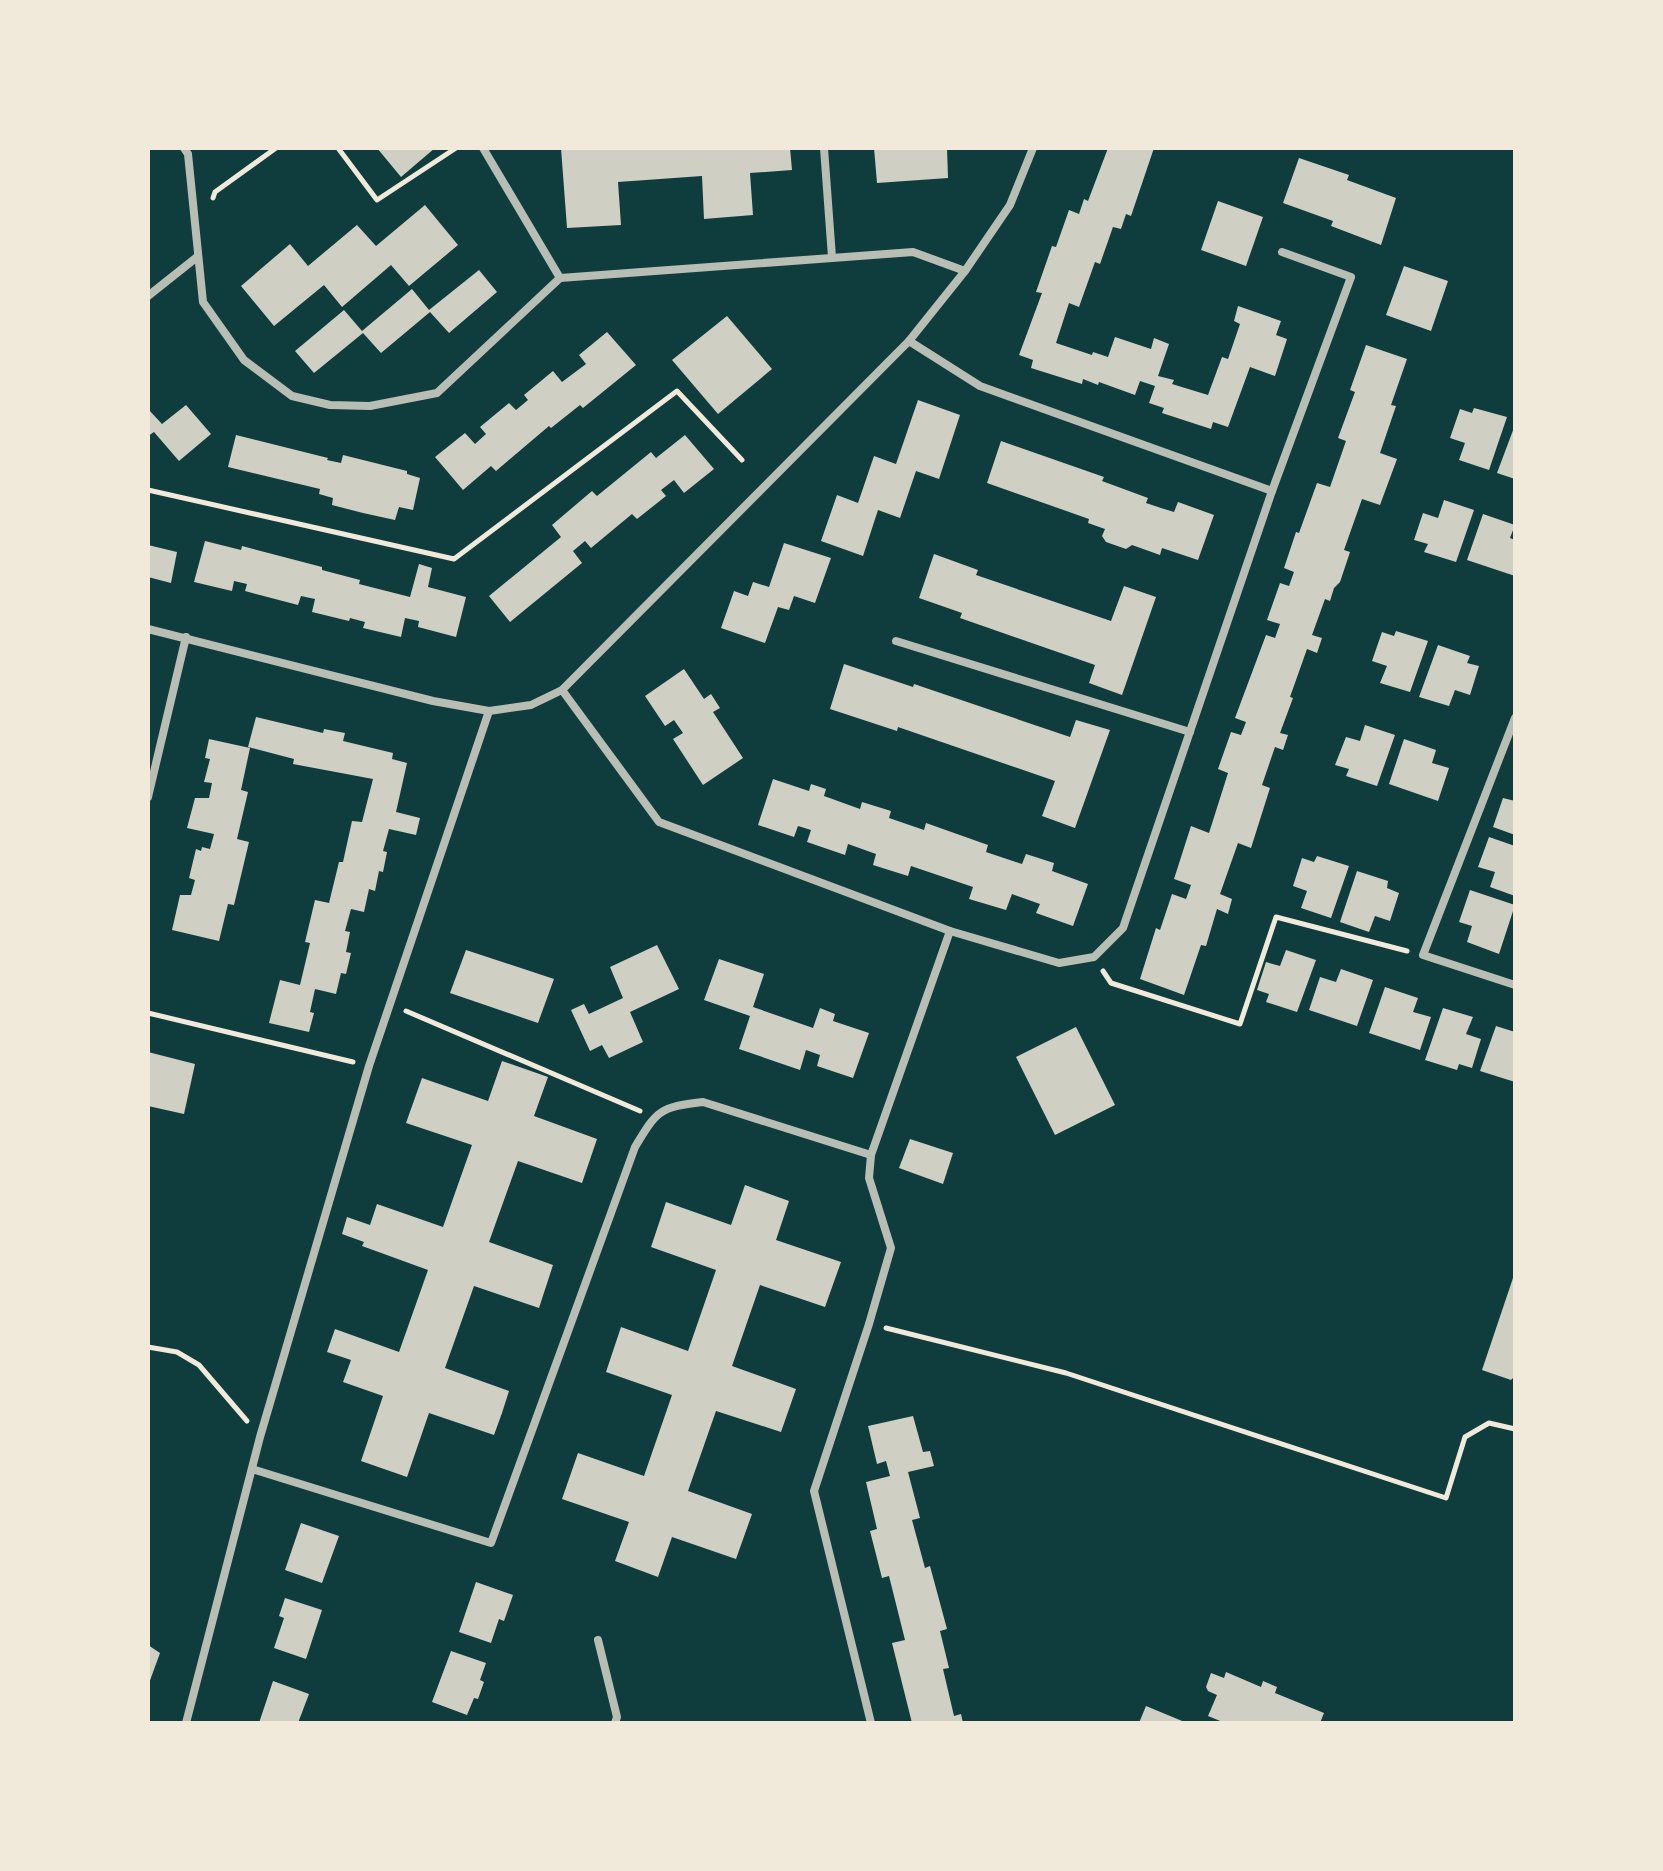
<svg xmlns="http://www.w3.org/2000/svg" width="1663" height="1871" font-family="'Sofia Sans Condensed',sans-serif">
<rect width="100%" height="100%" fill="#0f3d3e"/>
<!-- building -->
<g fill="#cfcfc3">
<path d="M377 148H435L401 177Z"/>
<path d="M561 148H790L792 170 750 173 753 215 704 219 702 176 618 182 621 225 567 228Z"/>
<path d="M874 148H947L948 178 877 183Z"/>
<path d="M1108 148H1154L1131 216 1126 214 1121 229 1113 227 1100 264 1095 262 1079 307 1069 303 1056 343 1092 355 1093 352 1108 357 1115 337 1151 349 1154 338 1169 344 1158 376 1174 380 1172 384 1208 395 1222 357 1228 359 1240 324 1234 321 1238 306 1281 321 1276 335 1287 339 1275 376 1250 367 1228 427 1213 422 1211 429 1162 413 1164 408 1149 403 1155 386 1140 381 1135 395 1099 382 1098 385 1083 379 1082 384 1031 368 1033 360 1019 355 1042 293 1036 292 1052 246 1056 247 1069 210 1079 214 1084 199 1088 201Z"/>
<path d="M1299 158 1349 175 1347 180 1396 198 1381 245 1331 226 1333 221 1283 203Z"/>
<path d="M1218 201 1263 217 1246 266 1201 250Z"/>
<path d="M425 205 458 245 409 286 391 265 342 307 324 285 274 326 241 286 290 244 308 266 357 225 376 246Z"/>
<path d="M1404 266 1448 281 1431 331 1386 315Z"/>
<path d="M479 270 497 292 449 333 430 312 381 353 363 333 314 373 295 351 344 310 362 331 412 289 429 310Z"/>
<path d="M727 316 772 369 718 414 672 360Z"/>
<path d="M607 332 636 365 583 408 580 405 551 428 549 426 496 471 491 466 463 490 435 457 465 433 475 444 486 434 480 427 509 403 516 410 528 400 524 395 553 371 562 382 586 364 579 355Z"/>
<path d="M1366 345 1407 359 1391 405 1396 406 1380 453 1397 459 1380 505 1362 499 1344 550 1350 552 1340 582 1334 588 1330 601 1325 599 1312 635 1322 638 1317 653 1307 649 1290 697 1293 698 1280 733 1288 735 1283 750 1275 747 1262 785 1270 788 1251 848 1238 843 1220 894 1232 899 1228 914 1217 909 1206 946 1201 945 1184 995 1140 979 1156 928 1160 930 1172 894 1186 899 1191 885 1174 879 1191 826 1209 833 1228 773 1218 769 1231 732 1241 735 1246 722 1235 718 1266 635 1275 638 1280 624 1267 620 1280 583 1289 586 1294 572 1284 568 1296 532 1299 533 1317 483 1330 487 1346 441 1338 438 1355 392 1350 390Z"/>
<path d="M918 400 960 415 939 479 916 471 900 518 878 510 863 556 821 541 837 495 858 503 874 456 896 464Z"/>
<path d="M186 405 211 434 179 461 154 432 148 436V409L162 424Z"/>
<path d="M1474 408 1507 417 1489 470 1459 460 1465 443 1450 438 1460 409 1472 413Z"/>
<path d="M1515 425V479L1497 473Z"/>
<path d="M236 435 328 458 327 460 341 463 343 455 407 471V474L420 478 413 510 399 507 395 520 363 513 332 505 333 498 319 494 320 489 228 467Z"/>
<path d="M685 435 714 469 684 493 674 480 661 490 666 496 637 519 632 514 591 548 585 541 573 551 582 563 510 622 489 596 561 537 552 525 592 491 597 496 651 452 656 458Z"/>
<path d="M1001 441 1104 477 1102 481 1148 498 1146 503 1161 508 1174 512 1178 502 1214 515 1198 560 1162 548 1160 555 1132 545 1126 549 1106 542 1102 536 1105 529 1088 523 1089 519 987 483Z"/>
<path d="M1444 500 1474 510 1456 562 1424 552 1428 544 1414 540 1423 513 1438 518Z"/>
<path d="M1483 514 1515 525 1510 538 1515 540V576L1467 560Z"/>
<path d="M205 541 241 550 242 546 322 567V570L360 580 359 584 410 597 419 564 432 568 428 587 466 597 456 637 418 627 419 621 405 618 401 637 363 628 365 622 350 618 349 621 312 612 315 599 301 596 298 605 245 591 247 584 234 581 232 591 194 582Z"/>
<path d="M784 543 831 558 815 603 794 596 789 610 778 607 765 643 721 628 734 591 748 596 753 582 769 587Z"/>
<path d="M148 545 177 552 171 583 148 577Z"/>
<path d="M934 554 978 570 976 575 1111 621 1124 586 1156 597 1122 695 1089 683 1095 665 960 618 962 613 919 598Z"/>
<path d="M1396 631 1428 641 1410 692 1380 683 1387 666 1372 661 1382 632 1394 636Z"/>
<path d="M1438 645 1470 656 1467 663 1479 666 1470 695 1455 690 1449 706 1419 697Z"/>
<path d="M844 664 913 687 914 684 1070 737 1076 720 1110 730 1075 828 1042 816 1055 781 898 727 897 731 830 709Z"/>
<path d="M684 669 704 699 711 694 720 708 713 712 743 758 703 785 673 739 683 733 674 720 665 726 645 696Z"/>
<path d="M256 717 323 733 324 729 345 733 343 741 393 753 392 759 407 763 396 812 420 818 416 835 389 829 383 851 387 852 383 872 379 871 375 891 369 889 364 912 351 909 345 931 350 932 346 952 351 953 346 974 341 973 336 994 315 989 310 1012 314 1013 309 1032 269 1023 280 980 300 985 310 943 305 942 315 900 329 903 339 862H343L352 821 362 822 373 779 293 764 294 759 248 747Z"/>
<path d="M1365 725 1395 735 1377 786 1346 776 1349 769 1335 765 1346 737 1360 741Z"/>
<path d="M209 739 250 748 241 790 248 792 237 839 249 842 234 905 228 904 219 941 172 930 180 895H191L195 880 189 878 196 849 201 851 202 847 210 849 214 834 187 828 195 798H209L212 783 204 782 210 759 205 758Z"/>
<path d="M1404 739 1436 750 1432 763 1449 768 1438 801 1389 784Z"/>
<path d="M773 779 809 791 811 784 826 789 824 796 860 809 862 802 891 811 889 818 924 830 926 823 988 845 986 852 1022 864 1026 854 1054 863 1052 871 1088 884 1073 926 1036 913 1040 904 1012 894 1006 910 969 899 973 887 911 866 908 876 873 865 876 854 848 844 845 855 807 842 811 830 798 826 794 837 758 825Z"/>
<path d="M1503 798 1515 801V835L1493 827Z"/>
<path d="M1489 837 1515 846V896L1490 887 1495 872 1478 867Z"/>
<path d="M1317 856 1349 866 1331 918 1301 908 1307 891 1293 886 1302 858 1314 862Z"/>
<path d="M1357 871 1388 881 1387 888 1399 893 1390 921 1375 916 1369 932 1340 922Z"/>
<path d="M1470 890 1515 905 1499 954 1467 942 1472 926 1459 922Z"/>
<path d="M657 945 679 989 630 1012 643 1042 609 1058 602 1045 590 1051 571 1010 584 1004 589 1014 623 998 610 967Z"/>
<path d="M466 950 554 979 538 1023 450 993Z"/>
<path d="M1286 950 1316 960 1297 1012 1266 1002 1269 994 1257 990 1266 962 1280 966Z"/>
<path d="M719 959 764 974 753 1007 813 1028 820 1008 835 1014 833 1021 869 1033 853 1078 817 1066 820 1055 806 1050 800 1070 739 1049 750 1016 704 1000Z"/>
<path d="M1341 969 1373 980 1357 1026 1309 1010 1320 977 1336 982Z"/>
<path d="M1385 987 1418 998 1413 1012 1431 1017 1420 1050 1369 1033Z"/>
<path d="M1443 1008 1473 1017 1466 1034 1481 1039 1472 1068 1459 1064 1457 1070 1425 1060Z"/>
<path d="M1496 1026 1515 1032V1082L1480 1071Z"/>
<path d="M1076 1027 1115 1105 1055 1135 1016 1057Z"/>
<path d="M148 1052 195 1064 184 1114 148 1106Z"/>
<path d="M502 1061 548 1077 534 1116 597 1139 582 1183 518 1161 489 1242 553 1265 539 1308 474 1286 445 1368 509 1391 502 1413 494 1435 429 1413 407 1477 361 1461 383 1396 343 1382 351 1360 327 1352 335 1329 399 1352 428 1270 362 1246 364 1242 342 1234 347 1217 370 1225 377 1204 443 1227 472 1145 406 1123 422 1078 488 1101Z"/>
<path d="M910 1139 953 1153 943 1184 899 1168Z"/>
<path d="M745 1185 789 1201 776 1240 841 1262 825 1307 760 1285 732 1366 796 1389 781 1432 716 1411 688 1491 752 1514 736 1559 672 1537 658 1577 615 1561 629 1522 562 1499 578 1453 644 1476 672 1395 606 1372 621 1327 688 1351 716 1270 651 1247 666 1202 731 1225Z"/>
<path d="M1514 1275 1515 1376 1511 1380 1482 1370Z"/>
<path d="M913 1416 923 1452 930 1451 934 1466 908 1472 920 1518 912 1520 925 1568 930 1566 947 1629 940 1631 949 1668 943 1669 954 1716 961 1714 963 1723H912L892 1643 905 1640 889 1576 882 1578 870 1531 877 1529 866 1482 890 1476 886 1461 877 1464 868 1426Z"/>
<path d="M301 1523 339 1536 322 1583 285 1570Z"/>
<path d="M476 1582 513 1595 504 1621 499 1619 491 1643 459 1632Z"/>
<path d="M285 1598 322 1610 306 1659 274 1648 284 1618 279 1616Z"/>
<path d="M148 1645 160 1653 148 1686Z"/>
<path d="M451 1651 486 1663 480 1680 484 1682 478 1699 474 1698 467 1715 432 1702Z"/>
<path d="M1226 1672 1261 1687 1263 1681 1277 1687 1275 1693 1324 1713 1320 1723H1225L1208 1716 1217 1695 1208 1691 1206 1687 1211 1673 1224 1678Z"/>
<path d="M273 1681 309 1694 298 1723H259Z"/>
<path d="M1146 1706 1187 1723H1139Z"/>
</g>
<g fill="none" stroke-linecap="round" stroke-linejoin="round">
<!-- path -->
<g stroke="#f1e9da" stroke-width="5">
<path d="M338 148 377 200 456 148"/>
<path d="M213 198 215 192 276 148"/>
<path d="M148 490 454 559 677 391 742 460"/>
<path d="M1103 971 1111 983 1240 1024 1276 917 1407 951"/>
<path d="M406 1011 640 1111"/>
<path d="M148 1013 353 1062"/>
<path d="M886 1328 1066 1373 1446 1498 1465 1437 1489 1423 1515 1429"/>
<path d="M148 1347 177 1352 199 1365 247 1421"/>
</g>
<!-- minor -->
<g stroke="#b8beb3" stroke-width="8">
<path d="M184 148 188 154 203 302 244 360 292 396 330 405 370 406 437 393 560 278 913 252 965 271"/>
<path d="M483 148 560 278"/>
<path d="M824 148 832 257"/>
<path d="M148 296 197 257"/>
<path d="M1272 491 1351 277 1282 252"/>
<path d="M148 629 433 701 489 711 531 705 562 690 909 341 965 271 1010 205 1033 148"/>
<path d="M896 641 1190 732"/>
<path d="M562 690 659 822 950 931 1059 963 1094 957 1123 928 1272 491 980 386 909 341"/>
<path d="M1515 718 1423 955 1515 985"/>
<path d="M148 797 186 637"/>
<path d="M252 1469 491 1543 635 1147C657 1110 660 1107 703 1102L871 1155"/>
<path d="M598 1640 617 1717 615 1723"/>
<path d="M186 1723 260 1437 369 1066 489 711"/>
<path d="M871 1723 814 1491 869 1324 891 1248 869 1178 871 1155 950 931"/>
</g>
</g>
<!-- border -->
<rect width="1663" height="1871" fill="none" stroke="#f1e9da" stroke-width="300"/>
</svg>
